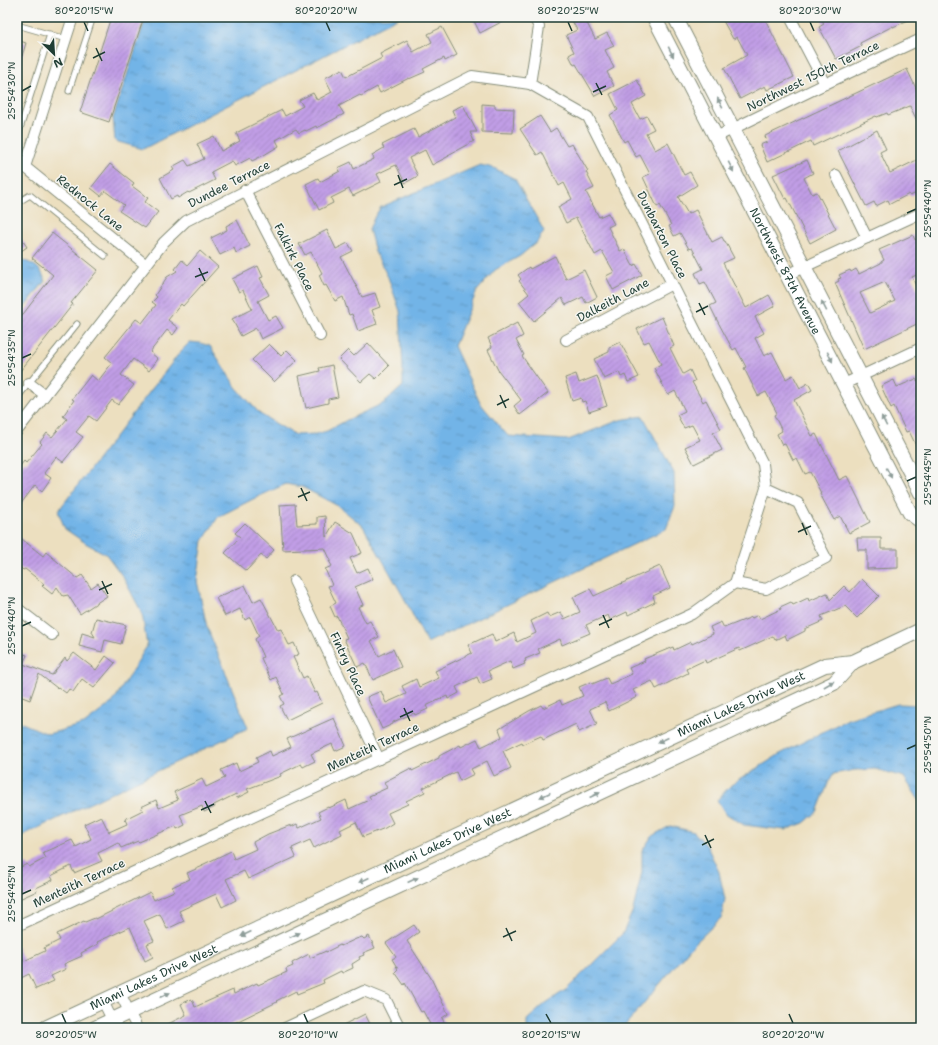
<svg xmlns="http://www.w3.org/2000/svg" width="938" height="1045" font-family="'Shantell Sans',sans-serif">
<defs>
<pattern id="water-ripples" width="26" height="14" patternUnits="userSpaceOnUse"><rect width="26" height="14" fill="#72b4e7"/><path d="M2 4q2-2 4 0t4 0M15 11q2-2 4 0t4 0" fill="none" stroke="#5d94bc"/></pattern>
<pattern id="building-hatch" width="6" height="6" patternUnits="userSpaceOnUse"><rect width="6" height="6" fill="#c19ee6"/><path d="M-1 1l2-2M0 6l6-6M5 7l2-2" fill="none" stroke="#9c82bb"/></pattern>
</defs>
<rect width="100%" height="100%" fill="#f6f6f2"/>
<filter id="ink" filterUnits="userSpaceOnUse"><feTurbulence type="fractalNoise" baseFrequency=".025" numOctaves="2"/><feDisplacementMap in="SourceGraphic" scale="8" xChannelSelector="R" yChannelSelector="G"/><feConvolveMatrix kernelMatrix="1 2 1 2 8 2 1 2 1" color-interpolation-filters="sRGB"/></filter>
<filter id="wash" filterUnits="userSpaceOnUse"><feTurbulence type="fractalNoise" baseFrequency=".012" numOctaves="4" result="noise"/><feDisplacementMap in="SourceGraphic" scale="16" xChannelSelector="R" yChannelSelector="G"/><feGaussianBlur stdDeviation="0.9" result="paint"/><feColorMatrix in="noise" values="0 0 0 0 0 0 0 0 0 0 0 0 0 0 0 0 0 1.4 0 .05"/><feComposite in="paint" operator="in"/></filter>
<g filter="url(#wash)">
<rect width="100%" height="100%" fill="#ecdfbf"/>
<!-- water -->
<g fill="url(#water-ripples)" stroke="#48788e">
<path d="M146 17H399L143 149 115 141 113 118Z"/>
<path d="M480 165 494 168 515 179 544 231 537 242 520 256 495 270 477 291 454 346 480 403 508 436 568 440 620 420 643 416 674 473 675 506 666 529 427 643 403 596 363 526 338 506 302 487 286 484 253 499 218 517 203 541 197 581 207 627 248 728 17 838V721L48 734 84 724 113 702 147 646 142 613 123 577 106 554 87 544 65 529 58 511 181 351 190 342 200 343 210 346 236 387 260 414 295 435 316 434 327 431 347 420 384 403 403 386V369L400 311 388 277 375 252 369 229 375 216 381 207Z"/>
<path d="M17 258C30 263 41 265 45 281L17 317Z"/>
<path d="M898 704 921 705V803L904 777 875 769 855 770 833 774 829 781 817 812 804 823 785 830 744 825 725 813 717 800 731 785 780 754 848 719Z"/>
<path d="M670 826 694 832 707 846 719 872 725 899 721 918 689 949 623 1028H527V1020L546 1003 567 989 623 933 633 910 642 872V851L652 836Z"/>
</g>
<g id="blocks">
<!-- building -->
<g fill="url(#building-hatch)" fill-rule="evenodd">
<path d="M111 17H144L109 122 80 112Z"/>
<path d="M472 17H511L480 33Z"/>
<path d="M570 17H584L595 39 607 33 614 46 605 50 614 68 607 72 614 86 595 96 576 64 574 65 569 55 574 52 566 35 577 30Z"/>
<path d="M721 17H764L794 77 767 90 765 86 740 99 724 68 747 55 737 37 733 39Z"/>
<path d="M821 17H915L893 27V26L860 43 862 46 836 59 819 27 824 24Z"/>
<path d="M442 27 457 55 445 61 444 58 423 69 425 72 409 79V78L380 93 377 87 361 96 360 95 339 106 344 114 317 128 316 126 306 131 305 130 299 133 296 129 276 140 279 146 264 155 252 161 250 158 235 166 232 161 211 172 215 180 189 193 188 192 178 198 177 196 171 199 160 178 174 170 172 167 185 160 189 166 204 159 197 144 214 136 221 151 240 141 236 133 282 110 285 116 303 106 299 100 313 93 317 100 332 92 325 78 342 69 346 77 382 58 380 54 407 40 413 52 432 42 428 34Z"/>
<path d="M17 40 26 43 19 66 17 65Z"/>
<path d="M907 69 921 99V129L910 106 888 115 887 113 877 117 876 116 813 146 811 141 767 162 760 145 767 142 765 136Z"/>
<path d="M637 80 646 96 632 104 640 119 647 116 654 129 646 133 655 150 668 143 684 175 690 172 697 185 678 197 688 214 696 210 712 242 722 237 724 241H725L734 258 723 263 746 308 769 295 775 306 755 317 764 333 755 338 764 356 772 352 786 379 793 375 800 388 808 383 812 390 794 400 812 436 816 434 839 480 847 476 870 522 849 533 840 516 834 520 820 494 821 493 810 472 805 474 797 458 793 460 785 444 782 445 777 434 782 431 774 415 777 413 766 392 758 396 744 368 746 367 736 348 733 350 718 322 710 306 716 303 705 282 700 284 695 273 703 269 692 248 689 249 680 233 674 236 669 226 671 225 660 205 657 207 643 177 650 174 640 155 636 157 627 140 624 142 610 115 618 110 610 94Z"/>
<path d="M482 104 495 105V108L514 109 513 133 482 132Z"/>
<path d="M463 105 477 132H470L474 141 448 155 449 156 432 165 425 150 409 158 418 176 405 183 396 165 377 174 381 182 353 196 349 189 331 198 333 203 319 210 306 184 318 178 320 182 340 171 338 168 351 162 354 169 374 159 372 155 384 148 382 145 414 129 418 137 455 117 452 110Z"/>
<path d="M540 116 550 132 556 128 567 146 572 144 588 171 586 172 594 188 586 192 599 217 608 213 614 224 608 227 620 251 624 249 633 266 636 264 642 275 613 290 606 276 614 272 602 251 595 255 576 218 566 223 558 207 572 199 564 183 559 186 542 152 537 155 520 129Z"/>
<path d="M877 130 886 149 880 152 890 173 921 158V191L910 196 909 194 890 204 888 200 876 206 874 202 866 206 838 151Z"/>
<path d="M807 160 813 173 804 178 812 194 817 192 836 229 810 243 787 198 785 199 773 175Z"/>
<path d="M110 164 134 183 132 186 148 198 145 202 158 212 145 228 119 211 124 205 105 191 101 196 91 188Z"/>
<path d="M237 220 250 246 236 253 234 248 220 255 211 238 227 230 226 226Z"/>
<path d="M327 230 336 249 348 243 353 251 341 257 362 297 375 293 380 307 372 310 377 324 358 331 352 314 349 315 343 297 335 301 326 285 324 286 319 275 322 273 311 252 305 255 299 244Z"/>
<path d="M17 232 27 247 17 254Z"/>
<path d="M52 233 98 270 71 303 73 304 17 375V322L53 275 32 258Z"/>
<path d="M913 235 915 240 921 237V273L912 277 921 297V322L864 349 835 283 839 281 838 279 841 278 839 275 850 270 851 272 856 269 859 274 881 263V262L884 260 879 250ZM885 282 895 301 870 313 860 293Z"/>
<path d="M200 251 218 267 183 306 181 304 168 320 178 328 173 335 167 330 150 352 158 359 149 371 133 359 121 375 134 385 118 405 112 400 96 421 89 416 76 432 83 437 63 462 56 457 44 473 51 478 42 491 35 485 17 509V470L24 461 26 463 42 444 40 442 47 433 52 437 67 419 63 416 74 400 72 399 91 375 98 381 112 363 105 357 136 319 142 323 156 305 152 302 157 297 155 295 167 277 177 271 175 269 182 260 188 265Z"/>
<path d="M555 256 566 279 584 270 597 297 586 303 583 297 566 305 562 298 534 321 519 302 529 294 519 281 521 279 518 275 529 267 530 269Z"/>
<path d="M258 266 263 277 260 278 269 295 258 301 268 320 276 316 283 328 261 339 256 328 241 336 232 319 252 309 243 290 239 292 232 279Z"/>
<path d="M662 317 674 346 670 348 683 374 690 370 695 381 692 382 703 402 706 400 721 429 713 433 722 450 694 464 685 447 700 440 692 425 684 428 677 415 685 411 675 391 668 395 654 368 661 364 649 341 644 343 637 329Z"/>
<path d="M517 323 523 336 516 340 524 355 522 356 548 393 520 415 514 406 521 400 498 370 488 350 492 347 488 338Z"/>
<path d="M620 342 639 377 628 382 625 375 621 377 619 372 604 379 594 359 609 352V347Z"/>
<path d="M368 343 389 366 376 379 370 374 361 382 339 359 348 350 354 356Z"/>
<path d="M269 344 281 356 287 350 297 360 274 382 252 360Z"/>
<path d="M332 365 338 397 328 399V403L306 408 299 376 320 371 319 368Z"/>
<path d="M576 374 579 383 597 376 607 406 589 412 585 401 582 402 581 398 572 401 565 378Z"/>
<path d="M916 379 918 382 921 381V456L909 431 906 432 894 406 891 408 881 386 894 380 897 387Z"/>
<path d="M295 504 297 525 317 524V517L325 516 326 537 335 522 353 533 362 553 350 558 357 573 368 568 373 579 355 587 363 605 358 607 366 623 370 621 379 637 371 641 379 656 393 649 401 667 373 680 365 663 357 667 344 639 347 638 337 616 335 617 330 606 336 603 328 586 332 585 325 569 332 566 329 561H331L325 548 283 550 280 505Z"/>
<path d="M245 523 274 550 266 559 261 555 246 571 225 553 240 537 235 533Z"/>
<path d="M17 535 43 556 46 552 77 578 82 575 91 588 98 583 107 596 80 614 68 595 63 596 57 587 52 594 42 586 44 584 25 569 23 570 17 565Z"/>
<path d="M857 538H881V549H898V568L867 569V550H858Z"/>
<path d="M660 566 670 588 653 596 655 602 628 615 627 612 610 620 608 615 586 625 590 633 562 645 560 639 538 649 540 653 525 659 526 661 524 662 525 664 513 669 510 661 488 671 492 679 480 684 477 677 456 687 459 693 448 699 447 696 426 706 428 709 415 715 414 713 393 722V724L382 729 367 697 381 691 386 703 406 694 402 686 416 679 419 687 439 678 435 671 472 653 468 645 492 634 495 642 514 633 517 642 536 633 531 621 547 613 549 617 561 612 564 619 580 612 573 597 590 589 594 596Z"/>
<path d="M862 579 879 596 857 618 845 606 821 616 823 621 805 629V631L787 640 785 635 775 640 773 636 740 651 739 648 706 663 705 660 686 669 688 673 656 689 652 681 633 690 637 697 609 711 605 702 590 709 597 724 579 732 576 724 543 740 541 736 523 744 522 742 503 751 511 768 494 776 487 761 471 769 474 774 460 781 456 772 423 788 425 792 406 801 408 804 388 813 393 823 385 828 363 837 356 822 340 830 342 834 314 848 310 840 292 848 296 857 248 879 244 871 226 879 236 900 222 907 216 894 179 911 184 921 167 929 160 914 144 921 154 941 147 944 153 957 145 961 130 927 97 942 98 944 81 953 82 956 64 964 66 969 51 976 54 981 36 989 29 974 17 980V946L24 961 45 951 44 948 60 940 57 934 84 921 85 922 95 918 96 919 150 892 154 900 174 891 172 887 190 879 187 873 203 866 202 865 231 851 234 859 256 849 253 842 268 834 291 825V827L297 824 299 828 321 818 318 812 328 807 329 808 346 800 349 809 371 799 369 796 387 788 384 782 411 768 412 771 439 758V756L460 745 461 747 477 739 481 747 502 737 499 729 529 711 541 705 543 708 560 700 562 705 583 696 579 687 591 682 592 684 607 678 610 684 632 674 629 668 645 661 644 659 673 647 674 650 691 642 692 644 713 634 710 627 721 622 724 628 752 617V618L758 615 760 619 781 609 780 607 791 602 793 605 808 598 809 601 827 593 830 600 844 586 850 592Z"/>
<path d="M245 585 253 602 261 598 278 630 281 629 289 645 294 643 299 654 293 657 303 678 307 676 315 693 317 692 322 703 287 720 280 706 284 704 280 696 284 694 276 677 271 680 261 658 263 657 255 639 259 636 250 617 245 620 240 609 225 616 216 598Z"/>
<path d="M96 618 126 625 121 644 105 640 102 652 79 646 82 633 95 637 92 632Z"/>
<path d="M17 652 27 655 23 664 52 675 65 658 67 661 74 653 96 670 106 656 115 663 94 688 82 679 73 692 69 689 66 693 58 687 57 688 39 674 30 700 17 695Z"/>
<path d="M334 718 346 746 335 751 332 744 311 754 315 761 303 767 301 764 280 774 281 776 247 789 249 792 237 798 236 794 214 805 215 807 204 812 202 806 180 815 185 825 177 829 176 826 139 842 138 841 121 848 118 843 98 853 102 861 74 873 71 866 51 876 53 880 36 888 37 891 17 900V869L27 864 29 867 46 858 43 853 72 840 76 847 91 839 84 824 101 816 109 832 127 824 125 819 143 810 141 807 156 800 159 808 178 800 174 792 202 779 206 787 225 778 221 770 236 763 239 771 258 762 256 758 270 751 272 756 291 747 287 739Z"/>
<path d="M414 925 419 932 407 941 431 978 448 1014 442 1018 447 1028H432L423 1011 421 1012 405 983 404 985 395 972 398 969 392 959 396 957 386 943Z"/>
<path d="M369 936 375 948 363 953 364 955 359 957 360 959 352 964 353 968 342 973 341 971 323 980 324 983 297 994 296 991 276 1001 277 1002 224 1028H160L186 1015 181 1004 192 999 195 1007 233 990 234 994 257 983 258 985 287 972 286 969 293 966 292 963 309 954 310 958 326 951V952L340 945 341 946 356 939 362 937 364 939Z"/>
<path d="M365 1014 372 1028H337Z"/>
</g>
</g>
</g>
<g filter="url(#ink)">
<use href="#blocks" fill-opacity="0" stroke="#868e7a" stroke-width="1"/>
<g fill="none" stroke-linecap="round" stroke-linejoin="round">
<defs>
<g id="service">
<path d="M17 25 66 39"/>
<path d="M69 91 93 17"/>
<path d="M18 135 50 34"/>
<path d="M17 203 30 195 105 256"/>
<path d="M17 398 77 324"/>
</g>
<g id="minor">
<path d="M790 17 825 84"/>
<path d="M530 84 539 27 534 17"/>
<path d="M716 137 825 84 921 39"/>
<path d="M25 167 73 17"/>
<path d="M25 167 146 265"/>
<path d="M836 175 867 238"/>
<path d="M245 190 320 336"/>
<path d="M787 275 921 213"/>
<path d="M566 340 672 284"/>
<path d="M29 383 45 395"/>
<path d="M844 384 921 348"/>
<path d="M17 431 164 242 186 221 472 76 530 84 588 117 763 464 766 488 735 583"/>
<path d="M294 581 379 759"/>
<path d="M735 583 766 589 826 558 798 503 766 488"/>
<path d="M17 608 52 635"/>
<path d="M17 926 692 614 735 583"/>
<path d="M120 993 137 1028"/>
<path d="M103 1001 116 1028"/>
<path d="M285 1028 364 991 386 1000 400 1028"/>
</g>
<g id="secondary">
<path id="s1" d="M654 17 910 513 921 521"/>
<path d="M675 17 921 493"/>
<path id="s2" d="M45 1028 825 665 853 662 921 630"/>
<path d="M95 1028 800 699 834 683 853 662"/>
</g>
</defs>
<!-- service casing -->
<use href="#service" stroke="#868e7a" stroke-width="7"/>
<!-- minor casing -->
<use href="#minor" stroke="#868e7a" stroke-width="12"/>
<!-- secondary casing -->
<use href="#secondary" stroke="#868e7a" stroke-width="16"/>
<!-- service -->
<use href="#service" stroke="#fff" stroke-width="5"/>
<!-- minor -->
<use href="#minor" stroke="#fff" stroke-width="10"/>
<!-- secondary -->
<use href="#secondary" stroke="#fff" stroke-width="14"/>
</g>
<!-- one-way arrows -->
<defs><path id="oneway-solid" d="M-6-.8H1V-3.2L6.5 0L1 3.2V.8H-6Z"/></defs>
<g fill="#8f9e9a">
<use href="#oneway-solid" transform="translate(671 52) rotate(63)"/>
<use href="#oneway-solid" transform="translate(720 103) rotate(-117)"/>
<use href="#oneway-solid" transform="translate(731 167) rotate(63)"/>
<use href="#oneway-solid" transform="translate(824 306) rotate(-117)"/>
<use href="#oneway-solid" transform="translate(830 357) rotate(63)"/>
<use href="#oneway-solid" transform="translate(884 421) rotate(-117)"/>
<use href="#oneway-solid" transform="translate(889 473) rotate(63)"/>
<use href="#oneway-solid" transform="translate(829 684) rotate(-30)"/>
<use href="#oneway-solid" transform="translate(663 740) rotate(155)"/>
<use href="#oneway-solid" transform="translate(545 795) rotate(155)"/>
<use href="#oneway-solid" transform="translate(595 795) rotate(-25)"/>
<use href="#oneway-solid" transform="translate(364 880) rotate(155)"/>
<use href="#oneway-solid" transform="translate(413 880) rotate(-25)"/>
<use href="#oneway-solid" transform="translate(246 934) rotate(155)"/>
<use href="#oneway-solid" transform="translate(295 935) rotate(-25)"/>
<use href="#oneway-solid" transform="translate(165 995) rotate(-25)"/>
</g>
</g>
<!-- ticks -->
<path fill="none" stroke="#1f3d34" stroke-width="1.5" d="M84 22 88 31M326 22 330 31M568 22 572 31M810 22 814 31M96 48 102 61M93 58 105 52M596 83 602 95M22 91 31 86M593 92 606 86M398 175 403 188M394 185 407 179M907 213 916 209M199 268 205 281M195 277 208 272M699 303 705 315M696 312 708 306M22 358 31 354M500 395 506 408M497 405 509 399M907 481 916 477M301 488 307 501M298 497 310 492M802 523 807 535M798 532 811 526M102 581 108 594M99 590 112 584M603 615 609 628M599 625 612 619M22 626 31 622M404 708 410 721M400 717 413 711M907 749 916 745M205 801 211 813M201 810 214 804M705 835 711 848M702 845 714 839M22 894 31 890M506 928 512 941M503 937 516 931M62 1014 66 1023M304 1014 308 1023M546 1014 551 1023M789 1014 793 1023"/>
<g text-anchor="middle" stroke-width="3" stroke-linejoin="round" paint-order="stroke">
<!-- street labels -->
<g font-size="12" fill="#1f3d34" stroke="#f6f6f2">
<text transform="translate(813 76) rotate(-26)" y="4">Northwest 150th Terrace</text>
<text transform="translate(229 184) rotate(-27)" y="4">Dundee Terrace</text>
<text transform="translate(90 203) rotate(39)" y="4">Rednock Lane</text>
<text transform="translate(662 235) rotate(63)" y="4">Dunbarton Place</text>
<text transform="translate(294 257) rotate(63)" y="4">Falkirk Place</text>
<text dy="4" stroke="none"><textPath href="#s1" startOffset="286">Northwest 87th Avenue</textPath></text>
<text transform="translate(613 300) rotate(-28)" y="4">Dalkeith Lane</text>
<text transform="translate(348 664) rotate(65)" y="4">Fintry Place</text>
<text dy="4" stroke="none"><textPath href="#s2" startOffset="768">Miami Lakes Drive West</textPath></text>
<text transform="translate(373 747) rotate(-25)" y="4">Menteith Terrace</text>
<text dy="4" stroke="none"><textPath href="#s2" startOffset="444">Miami Lakes Drive West</textPath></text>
<text transform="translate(79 883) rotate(-25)" y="4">Menteith Terrace</text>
<text dy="4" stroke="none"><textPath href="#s2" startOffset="120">Miami Lakes Drive West</textPath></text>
</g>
</g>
<!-- margin -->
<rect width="938" height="1045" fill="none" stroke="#f6f6f2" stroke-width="44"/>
<!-- north arrow -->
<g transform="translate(54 54) rotate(155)" stroke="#f6f6f2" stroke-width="3" paint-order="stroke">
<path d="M0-3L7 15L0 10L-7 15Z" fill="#1f3d34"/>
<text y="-6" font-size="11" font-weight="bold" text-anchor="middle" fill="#1f3d34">N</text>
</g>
<rect x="22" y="22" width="894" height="1001" fill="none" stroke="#1f3d34" stroke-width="1.5"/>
<g font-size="10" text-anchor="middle" fill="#1f3d34">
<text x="84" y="14">80°20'15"W</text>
<text x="326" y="14">80°20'20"W</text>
<text x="568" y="14">80°20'25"W</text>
<text x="810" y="14">80°20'30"W</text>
<text transform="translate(11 91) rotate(-90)" y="4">25°54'30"N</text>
<text transform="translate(927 209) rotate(-90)" y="4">25°54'40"N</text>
<text transform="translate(11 358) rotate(-90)" y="4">25°54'35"N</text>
<text transform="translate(927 477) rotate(-90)" y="4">25°54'45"N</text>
<text transform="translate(11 626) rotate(-90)" y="4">25°54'40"N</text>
<text transform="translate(927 745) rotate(-90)" y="4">25°54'50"N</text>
<text transform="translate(11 894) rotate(-90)" y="4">25°54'45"N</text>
<text x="66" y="1038">80°20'05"W</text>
<text x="308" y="1038">80°20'10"W</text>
<text x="551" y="1038">80°20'15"W</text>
<text x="793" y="1038">80°20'20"W</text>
</g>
</svg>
